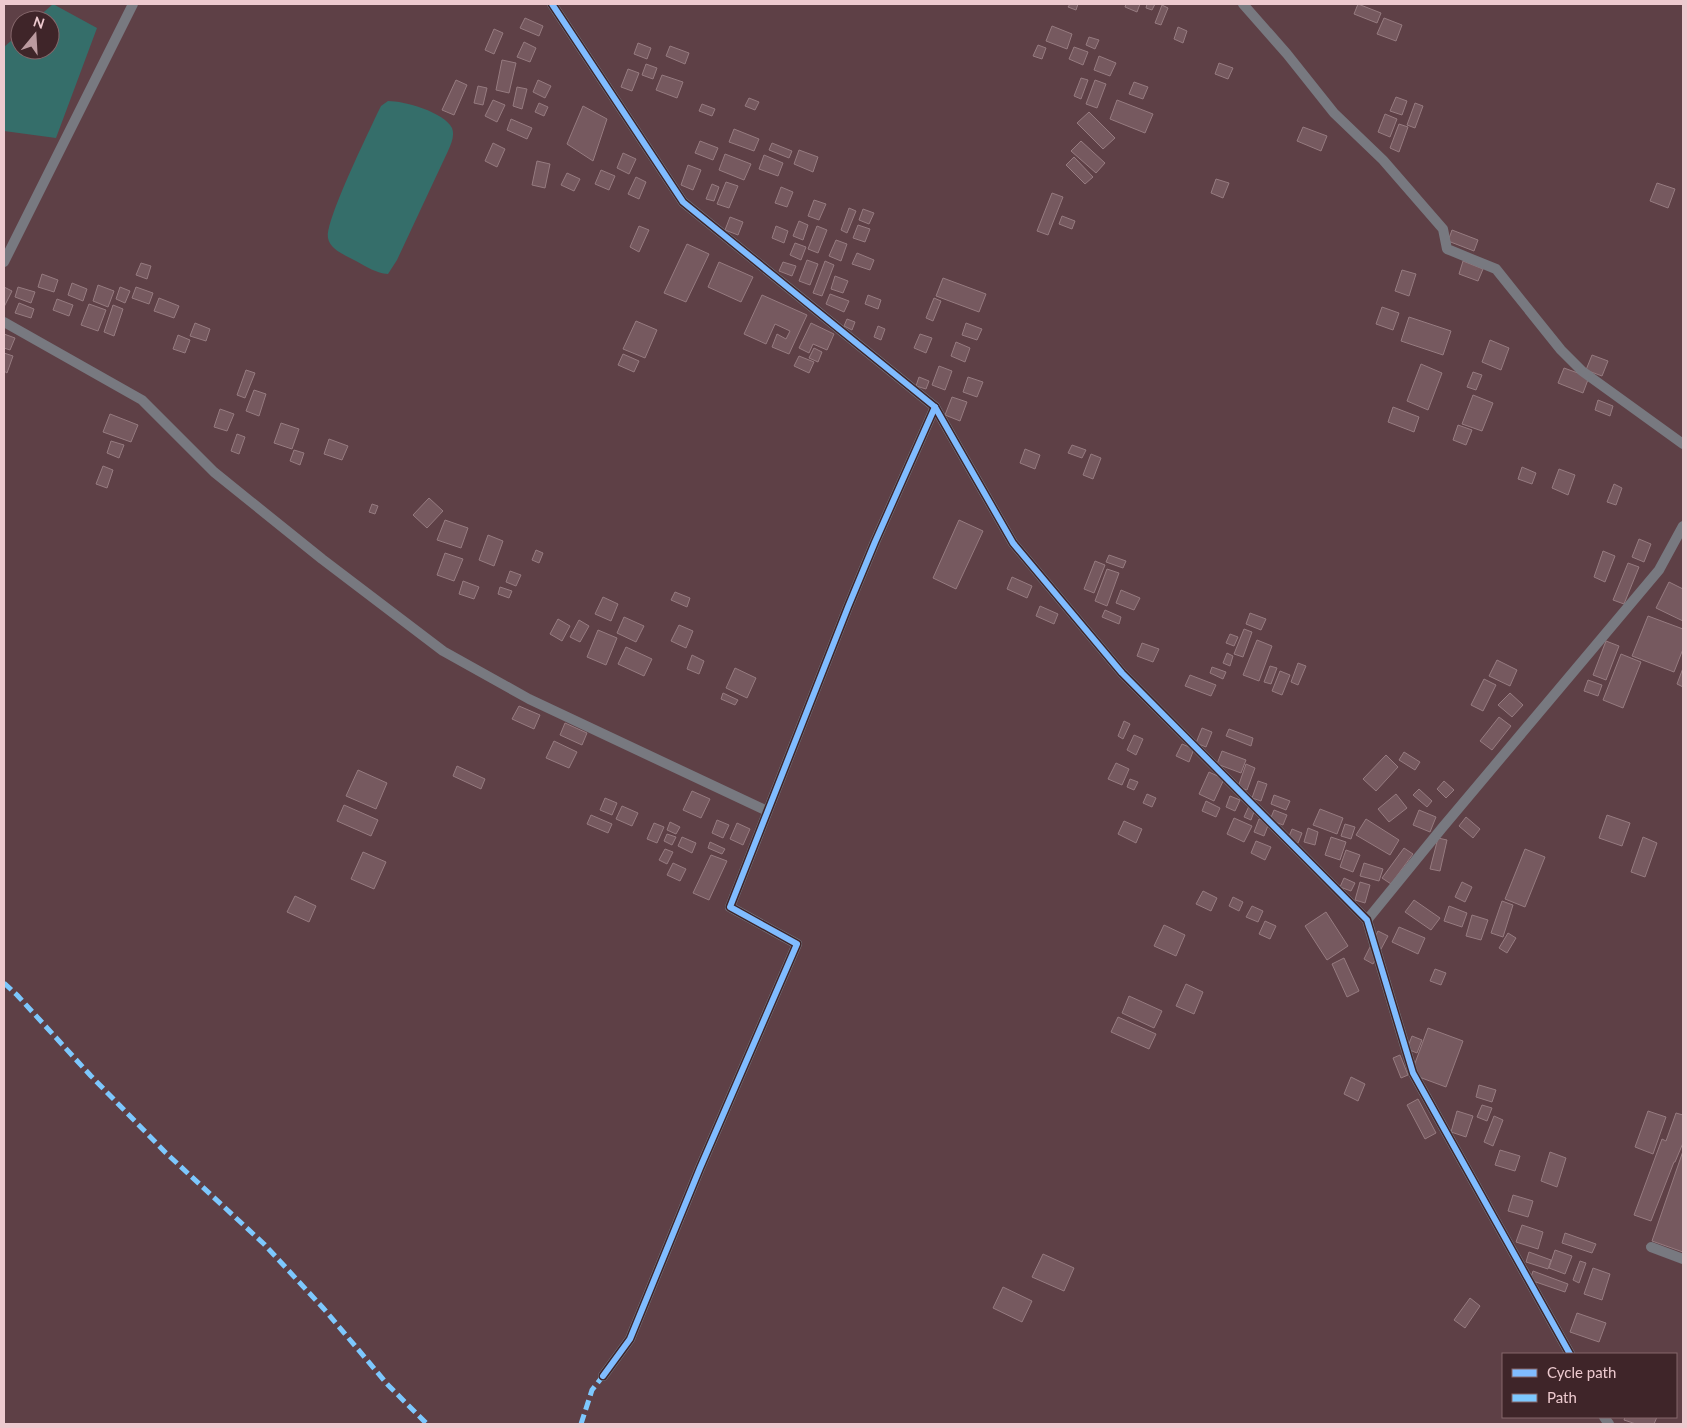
<svg xmlns="http://www.w3.org/2000/svg" width="1687" height="1428" font-family="Lato,sans-serif">
<rect width="100%" height="100%" fill="#5e4046"/>
<!-- water -->
<g fill="#356e6a">
<path d="M53 4 97 28 56 138 4 131V47L20 33V50H50V20H35Z"/>
<path d="M388 101C404 101 444 112 452 128 455 136 451 144 448 151L397 260 388 274C376 273 367 267 356 261 347 256 330 250 328 238 325 221 368 134 377 114L381 106Z"/>
</g>
<!-- building -->
<g fill="#76595f" stroke="#967b80">
<path d="M1070 4H1078L1076 10 1068 7Z"/>
<path d="M1126 4H1140L1137 12 1125 7Z"/>
<path d="M1147 4H1155L1152 10 1146 8Z"/>
<path d="M1358 4 1381 13 1377 23 1354 14Z"/>
<path d="M1162 5 1168 8 1161 25 1155 23Z"/>
<path d="M525 18 543 26 539 36 520 28Z"/>
<path d="M1384 18 1402 25 1396 41 1377 34Z"/>
<path d="M1052 26 1072 34 1067 49 1046 41Z"/>
<path d="M1178 27 1187 31 1183 43 1174 39Z"/>
<path d="M494 29 503 33 494 54 485 50Z"/>
<path d="M1089 37 1099 40 1095 49 1086 45Z"/>
<path d="M524 42 536 48 530 62 517 57Z"/>
<path d="M638 43 651 48 647 59 634 54Z"/>
<path d="M1038 45 1046 48 1042 59 1033 56Z"/>
<path d="M670 46 689 53 685 64 666 56Z"/>
<path d="M1074 47 1088 52 1083 65 1069 59Z"/>
<path d="M1099 56 1116 63 1110 76 1094 70Z"/>
<path d="M502 60 516 63 509 93 496 90Z"/>
<path d="M1219 63 1233 68 1228 79 1215 74Z"/>
<path d="M646 64 657 68 653 79 642 75Z"/>
<path d="M628 69 639 73 632 91 621 87Z"/>
<path d="M662 75 683 82 677 98 656 90Z"/>
<path d="M1081 78 1088 80 1081 99 1074 96Z"/>
<path d="M456 80 467 85 454 115 442 110Z"/>
<path d="M538 80 551 86 545 98 533 92Z"/>
<path d="M1095 80 1106 84 1097 108 1086 104Z"/>
<path d="M1134 82 1148 87 1143 99 1129 94Z"/>
<path d="M478 86 487 88 483 105 474 103Z"/>
<path d="M517 87 527 89 522 109 513 106Z"/>
<path d="M1396 97 1407 101 1402 115 1390 111Z"/>
<path d="M749 98 759 102 755 110 745 106Z"/>
<path d="M493 100 505 105 497 122 485 116Z"/>
<path d="M1117 100 1153 114 1145 133 1110 119Z"/>
<path d="M539 103 548 107 544 116 535 112Z"/>
<path d="M1415 103 1423 106 1415 128 1407 125Z"/>
<path d="M702 104 715 109 712 116 699 111Z"/>
<path d="M583 106 607 119 593 161 567 144Z"/>
<path d="M1089 112 1115 138 1103 149 1077 123Z"/>
<path d="M1385 114 1397 119 1390 137 1378 132Z"/>
<path d="M511 119 532 128 527 139 507 130Z"/>
<path d="M1399 124 1408 127 1399 152 1390 148Z"/>
<path d="M1303 127 1327 136 1321 151 1297 141Z"/>
<path d="M734 129 759 139 754 151 729 142Z"/>
<path d="M700 141 718 148 713 160 695 153Z"/>
<path d="M1081 141 1105 163 1096 173 1071 151Z"/>
<path d="M493 143 505 149 497 167 485 161Z"/>
<path d="M772 143 792 151 789 158 769 150Z"/>
<path d="M799 150 818 157 813 172 794 164Z"/>
<path d="M623 153 636 159 629 174 617 168Z"/>
<path d="M725 154 751 164 744 180 719 170Z"/>
<path d="M764 155 783 163 778 176 759 169Z"/>
<path d="M1074 157 1093 177 1085 184 1066 165Z"/>
<path d="M537 161 550 164 545 188 532 185Z"/>
<path d="M688 165 701 170 693 190 681 185Z"/>
<path d="M601 170 615 176 609 190 595 184Z"/>
<path d="M567 173 580 179 574 191 561 185Z"/>
<path d="M636 177 646 182 639 199 628 194Z"/>
<path d="M1216 179 1229 183 1223 198 1211 193Z"/>
<path d="M726 182 738 186 729 208 717 204Z"/>
<path d="M1657 183 1675 189 1668 208 1650 201Z"/>
<path d="M712 184 719 187 714 201 706 199Z"/>
<path d="M781 187 793 192 787 207 775 203Z"/>
<path d="M1052 193 1063 197 1048 235 1037 231Z"/>
<path d="M814 200 826 204 819 220 808 216Z"/>
<path d="M849 208 856 211 847 233 841 230Z"/>
<path d="M863 209 874 213 869 224 859 220Z"/>
<path d="M1062 216 1075 221 1072 229 1059 224Z"/>
<path d="M730 217 743 222 738 235 725 230Z"/>
<path d="M799 221 808 225 803 240 793 236Z"/>
<path d="M858 225 870 229 865 242 853 238Z"/>
<path d="M639 226 649 230 639 252 630 247Z"/>
<path d="M776 226 788 231 784 243 772 238Z"/>
<path d="M817 226 827 230 818 253 808 249Z"/>
<path d="M1452 230 1478 240 1474 251 1448 241Z"/>
<path d="M836 240 847 244 841 261 829 256Z"/>
<path d="M795 243 806 247 801 260 790 255Z"/>
<path d="M687 244 709 254 686 302 664 293Z"/>
<path d="M857 253 874 260 870 270 852 264Z"/>
<path d="M807 260 818 264 810 285 799 281Z"/>
<path d="M825 261 834 265 822 296 813 293Z"/>
<path d="M1463 261 1483 269 1478 281 1459 274Z"/>
<path d="M719 262 753 277 741 302 708 287Z"/>
<path d="M783 262 796 266 792 276 779 271Z"/>
<path d="M141 263 151 266 147 279 136 275Z"/>
<path d="M1402 270 1416 274 1409 296 1395 291Z"/>
<path d="M42 274 58 280 54 292 38 287Z"/>
<path d="M835 276 848 281 843 293 831 289Z"/>
<path d="M943 278 986 294 979 312 936 296Z"/>
<path d="M72 283 87 289 83 301 68 295Z"/>
<path d="M98 285 114 291 108 307 93 301Z"/>
<path d="M4 287 12 291 4 307Z"/>
<path d="M18 287 35 292 31 303 15 297Z"/>
<path d="M120 287 130 291 125 303 116 299Z"/>
<path d="M136 287 153 293 149 304 132 298Z"/>
<path d="M830 294 849 301 844 312 826 304Z"/>
<path d="M762 295 807 315 789 354 772 347 777 334 786 339 790 331 775 324 766 344 744 334Z"/>
<path d="M868 295 881 300 878 309 865 304Z"/>
<path d="M159 298 179 306 174 318 154 311Z"/>
<path d="M934 298 941 301 933 321 926 318Z"/>
<path d="M57 299 73 305 69 316 53 310Z"/>
<path d="M19 303 34 309 31 318 15 313Z"/>
<path d="M89 304 106 310 98 331 81 325Z"/>
<path d="M113 305 123 309 114 336 104 332Z"/>
<path d="M1382 307 1399 313 1393 330 1376 324Z"/>
<path d="M1409 317 1451 331 1443 355 1401 341Z"/>
<path d="M847 319 855 322 852 330 844 326Z"/>
<path d="M636 321 657 330 645 358 623 349Z"/>
<path d="M195 323 210 329 206 341 190 336Z"/>
<path d="M811 323 834 334 827 350 813 344 809 353 799 348Z"/>
<path d="M966 323 982 329 977 340 962 335Z"/>
<path d="M878 326 885 329 881 340 874 337Z"/>
<path d="M4 334 15 338 10 350 4 348Z"/>
<path d="M920 334 932 338 926 353 914 348Z"/>
<path d="M178 335 190 340 185 353 173 349Z"/>
<path d="M1490 340 1509 348 1501 370 1482 362Z"/>
<path d="M956 342 970 348 965 362 951 356Z"/>
<path d="M814 348 822 352 818 362 809 358Z"/>
<path d="M4 353 13 356 7 373 4 371Z"/>
<path d="M623 354 639 361 634 372 618 365Z"/>
<path d="M1592 355 1608 361 1602 376 1586 370Z"/>
<path d="M799 356 814 362 809 373 794 366Z"/>
<path d="M1421 364 1442 373 1428 410 1407 401Z"/>
<path d="M939 366 952 371 945 390 932 385Z"/>
<path d="M1564 368 1589 377 1583 393 1558 383Z"/>
<path d="M246 370 255 373 245 398 237 395Z"/>
<path d="M1473 372 1482 375 1476 390 1467 387Z"/>
<path d="M919 377 929 381 926 389 916 386Z"/>
<path d="M968 377 983 382 977 397 963 392Z"/>
<path d="M254 390 266 394 259 416 246 411Z"/>
<path d="M1473 395 1493 403 1482 431 1462 424Z"/>
<path d="M952 397 967 402 960 421 945 415Z"/>
<path d="M1598 400 1613 406 1610 416 1595 410Z"/>
<path d="M1393 407 1419 417 1414 432 1388 422Z"/>
<path d="M220 409 234 414 227 431 214 427Z"/>
<path d="M110 414 138 425 131 442 103 432Z"/>
<path d="M281 423 299 429 292 449 274 443Z"/>
<path d="M1458 425 1472 430 1466 445 1453 440Z"/>
<path d="M237 434 245 437 239 454 231 451Z"/>
<path d="M329 439 348 446 342 460 324 454Z"/>
<path d="M111 441 124 445 119 458 107 453Z"/>
<path d="M1072 445 1086 450 1082 458 1068 453Z"/>
<path d="M1025 449 1040 455 1035 469 1020 463Z"/>
<path d="M294 450 304 453 300 465 290 461Z"/>
<path d="M1091 454 1101 458 1093 479 1083 475Z"/>
<path d="M103 466 113 470 107 488 96 484Z"/>
<path d="M1522 467 1536 473 1532 484 1518 479Z"/>
<path d="M1559 469 1575 475 1568 495 1552 488Z"/>
<path d="M1614 484 1622 488 1616 505 1607 502Z"/>
<path d="M429 498 443 511 427 528 413 515Z"/>
<path d="M372 504 378 506 375 514 369 512Z"/>
<path d="M445 520 468 528 461 548 437 540Z"/>
<path d="M959 520 983 531 956 589 933 578Z"/>
<path d="M488 535 503 541 494 566 479 560Z"/>
<path d="M1639 539 1651 544 1644 562 1632 557Z"/>
<path d="M536 550 543 553 539 563 532 560Z"/>
<path d="M1603 551 1615 556 1605 582 1594 577Z"/>
<path d="M445 553 463 559 454 581 437 575Z"/>
<path d="M1109 555 1126 561 1123 568 1106 562Z"/>
<path d="M1095 561 1105 565 1094 593 1084 589Z"/>
<path d="M1628 563 1639 567 1624 604 1613 600Z"/>
<path d="M1107 569 1119 573 1107 606 1095 601Z"/>
<path d="M510 571 521 575 516 586 506 582Z"/>
<path d="M1012 577 1032 586 1027 598 1007 589Z"/>
<path d="M463 581 479 587 474 599 459 594Z"/>
<path d="M1669 582 1683 589V621L1656 608Z"/>
<path d="M500 587 512 591 509 598 498 594Z"/>
<path d="M1121 590 1140 598 1134 610 1116 603Z"/>
<path d="M675 592 690 598 687 607 671 600Z"/>
<path d="M603 597 618 604 611 621 595 614Z"/>
<path d="M1040 606 1058 614 1054 624 1036 616Z"/>
<path d="M1105 610 1121 617 1119 624 1102 617Z"/>
<path d="M1250 613 1266 619 1261 630 1246 624Z"/>
<path d="M1648 616 1683 629V649L1674 672 1632 656Z"/>
<path d="M624 617 644 626 636 642 617 633Z"/>
<path d="M558 619 570 626 562 641 550 634Z"/>
<path d="M579 620 589 626 580 642 570 637Z"/>
<path d="M679 625 693 631 686 648 671 641Z"/>
<path d="M1244 629 1252 632 1243 657 1234 654Z"/>
<path d="M598 630 617 638 606 665 587 657Z"/>
<path d="M1230 634 1238 637 1234 646 1226 643Z"/>
<path d="M1257 640 1272 646 1259 681 1243 675Z"/>
<path d="M1606 641 1619 646 1606 680 1593 675Z"/>
<path d="M1142 643 1159 649 1153 662 1137 656Z"/>
<path d="M626 647 652 659 644 676 618 664Z"/>
<path d="M1227 653 1233 656 1230 666 1223 663Z"/>
<path d="M1621 654 1641 662 1623 708 1603 700Z"/>
<path d="M692 655 704 661 699 674 687 669Z"/>
<path d="M1497 660 1517 670 1510 686 1489 676Z"/>
<path d="M1298 663 1306 666 1298 685 1291 682Z"/>
<path d="M1270 666 1277 668 1271 684 1264 682Z"/>
<path d="M1212 667 1226 672 1223 679 1210 673Z"/>
<path d="M735 668 756 678 747 698 726 688Z"/>
<path d="M1683 668V687L1677 684Z"/>
<path d="M1280 671 1290 675 1282 695 1272 691Z"/>
<path d="M1190 675 1216 685 1211 696 1185 686Z"/>
<path d="M1484 679 1496 685 1483 711 1471 705Z"/>
<path d="M1588 680 1602 685 1598 696 1584 691Z"/>
<path d="M723 693 738 700 735 705 721 699Z"/>
<path d="M1510 693 1523 705 1512 717 1498 705Z"/>
<path d="M519 706 540 715 534 729 512 719Z"/>
<path d="M1499 717 1511 726 1492 750 1480 741Z"/>
<path d="M1124 721 1130 724 1123 739 1118 736Z"/>
<path d="M565 723 587 733 582 745 560 735Z"/>
<path d="M1202 728 1212 732 1206 747 1196 743Z"/>
<path d="M1229 729 1253 738 1251 746 1226 736Z"/>
<path d="M1134 735 1143 739 1136 755 1127 750Z"/>
<path d="M554 741 577 752 569 768 546 758Z"/>
<path d="M1182 744 1194 749 1189 762 1176 756Z"/>
<path d="M1222 751 1246 760 1241 773 1217 764Z"/>
<path d="M1404 752 1420 762 1415 770 1399 760Z"/>
<path d="M1386 755 1398 767 1376 791 1363 779Z"/>
<path d="M1116 763 1129 769 1122 785 1108 779Z"/>
<path d="M1246 764 1255 768 1247 790 1238 787Z"/>
<path d="M457 766 485 779 481 789 453 776Z"/>
<path d="M358 770 387 783 376 809 346 796Z"/>
<path d="M1209 772 1224 779 1214 801 1199 794Z"/>
<path d="M1130 779 1138 782 1134 790 1127 787Z"/>
<path d="M1258 781 1267 784 1261 801 1252 798Z"/>
<path d="M1444 781 1454 790 1446 798 1437 789Z"/>
<path d="M1419 789 1432 801 1427 807 1413 795Z"/>
<path d="M692 791 710 799 701 818 683 810Z"/>
<path d="M1147 794 1156 798 1152 807 1143 803Z"/>
<path d="M1396 794 1407 808 1389 822 1378 809Z"/>
<path d="M1274 795 1290 801 1286 810 1271 804Z"/>
<path d="M1230 796 1240 800 1235 811 1226 807Z"/>
<path d="M605 798 617 803 612 815 600 810Z"/>
<path d="M1206 801 1220 808 1216 817 1202 811Z"/>
<path d="M344 805 378 820 371 836 337 821Z"/>
<path d="M622 806 638 813 632 826 616 819Z"/>
<path d="M1249 806 1255 809 1251 820 1244 817Z"/>
<path d="M1320 809 1343 818 1337 834 1313 825Z"/>
<path d="M1274 810 1287 815 1283 825 1270 820Z"/>
<path d="M1419 810 1436 817 1430 832 1413 825Z"/>
<path d="M591 815 612 824 608 833 587 824Z"/>
<path d="M1607 815 1630 823 1622 846 1599 838Z"/>
<path d="M1466 817 1480 829 1473 838 1459 826Z"/>
<path d="M1234 818 1252 826 1244 842 1227 834Z"/>
<path d="M1259 819 1269 823 1264 836 1254 832Z"/>
<path d="M1366 819 1399 840 1390 855 1356 835Z"/>
<path d="M717 820 729 825 723 838 712 833Z"/>
<path d="M1124 821 1142 829 1136 843 1118 834Z"/>
<path d="M670 822 680 827 676 834 667 830Z"/>
<path d="M654 823 664 827 657 843 647 839Z"/>
<path d="M737 823 750 829 743 845 730 839Z"/>
<path d="M1345 824 1355 827 1351 839 1341 836Z"/>
<path d="M1308 828 1318 832 1315 845 1304 842Z"/>
<path d="M1292 829 1302 833 1298 843 1288 839Z"/>
<path d="M667 834 676 837 672 845 664 841Z"/>
<path d="M682 837 696 843 692 853 678 846Z"/>
<path d="M1331 837 1346 842 1340 860 1325 855Z"/>
<path d="M1643 837 1657 843 1645 877 1631 872Z"/>
<path d="M1438 838 1447 840 1440 871 1430 869Z"/>
<path d="M1256 841 1271 847 1265 860 1251 853Z"/>
<path d="M710 842 725 849 722 854 708 848Z"/>
<path d="M1404 848 1413 854 1391 884 1382 878Z"/>
<path d="M665 849 673 852 667 864 659 860Z"/>
<path d="M1525 849 1545 857 1525 907 1505 899Z"/>
<path d="M1346 850 1360 855 1353 872 1340 867Z"/>
<path d="M363 852 386 862 374 889 351 879Z"/>
<path d="M711 855 727 861 709 900 693 893Z"/>
<path d="M673 863 686 869 680 881 667 875Z"/>
<path d="M1364 863 1383 869 1379 881 1360 876Z"/>
<path d="M1344 878 1355 883 1351 891 1340 887Z"/>
<path d="M1360 882 1370 885 1365 903 1355 900Z"/>
<path d="M1462 882 1472 887 1465 902 1455 897Z"/>
<path d="M1203 891 1217 898 1211 911 1196 904Z"/>
<path d="M295 896 316 906 309 922 287 912Z"/>
<path d="M1233 897 1243 902 1239 911 1229 906Z"/>
<path d="M1414 900 1440 918 1431 930 1405 912Z"/>
<path d="M1502 901 1513 905 1503 937 1491 933Z"/>
<path d="M1252 906 1263 911 1258 922 1246 917Z"/>
<path d="M1449 906 1467 913 1462 927 1444 921Z"/>
<path d="M1326 912 1348 946 1327 960 1305 926Z"/>
<path d="M1472 915 1488 920 1481 940 1466 936Z"/>
<path d="M1265 921 1276 926 1270 939 1259 934Z"/>
<path d="M1164 925 1185 935 1176 956 1154 946Z"/>
<path d="M1399 927 1425 938 1418 954 1392 942Z"/>
<path d="M1378 931 1388 936 1373 964 1364 959Z"/>
<path d="M1508 933 1516 938 1507 953 1499 948Z"/>
<path d="M1344 958 1359 991 1347 997 1332 964Z"/>
<path d="M1435 969 1446 973 1441 985 1430 981Z"/>
<path d="M1186 984 1203 992 1194 1014 1176 1006Z"/>
<path d="M1129 996 1162 1011 1154 1028 1122 1013Z"/>
<path d="M1118 1017 1156 1034 1149 1049 1111 1032Z"/>
<path d="M1428 1028 1463 1041 1446 1087 1411 1074Z"/>
<path d="M1412 1036 1422 1040 1417 1053 1407 1049Z"/>
<path d="M1400 1055 1408 1075 1401 1078 1393 1058Z"/>
<path d="M1351 1077 1365 1084 1358 1101 1344 1094Z"/>
<path d="M1479 1085 1496 1090 1492 1102 1476 1097Z"/>
<path d="M1418 1099 1436 1133 1425 1139 1407 1105Z"/>
<path d="M1482 1105 1492 1108 1487 1121 1477 1117Z"/>
<path d="M1457 1111 1473 1116 1466 1137 1451 1132Z"/>
<path d="M1648 1111 1666 1117 1653 1154 1635 1147Z"/>
<path d="M1676 1113 1683 1115V1143L1675 1162H1674L1651 1221 1634 1215 1662 1139 1666 1141Z"/>
<path d="M1494 1116 1503 1120 1493 1146 1484 1142Z"/>
<path d="M1500 1150 1520 1156 1515 1171 1495 1165Z"/>
<path d="M1683 1151V1252L1652 1241Z"/>
<path d="M1550 1152 1566 1158 1557 1187 1541 1181Z"/>
<path d="M1513 1195 1533 1201 1528 1217 1508 1211Z"/>
<path d="M1522 1225 1543 1232 1538 1249 1516 1242Z"/>
<path d="M1565 1233 1596 1244 1592 1253 1562 1243Z"/>
<path d="M1555 1250 1572 1256 1565 1274 1549 1268Z"/>
<path d="M1529 1252 1551 1260 1548 1269 1526 1262Z"/>
<path d="M1043 1254 1074 1268 1064 1291 1032 1277Z"/>
<path d="M1580 1261 1586 1263 1579 1283 1573 1280Z"/>
<path d="M1593 1268 1610 1274 1602 1300 1584 1294Z"/>
<path d="M1533 1271 1568 1284 1565 1292 1530 1280Z"/>
<path d="M1003 1287 1032 1301 1022 1322 993 1308Z"/>
<path d="M1470 1298 1480 1306 1465 1328 1454 1320Z"/>
<path d="M1577 1313 1606 1323 1599 1342 1570 1332Z"/>
<path d="M1625 1417H1657L1654 1424H1636L1624 1420Z"/>
</g>
<g fill="none" stroke-linecap="round" stroke-linejoin="round">
<!-- minor -->
<g stroke="#787980" stroke-width="10">
<path d="M552 4 683 202 935 407 1013 543 1122 673 1367 920 1413 1073 1570 1354"/>
<path d="M1243 4 1287 54 1334 113 1383 160 1443 229 1447 249 1496 269 1561 350 1582 371 1683 444"/>
<path d="M4 262 133 4"/>
<path d="M4 322 142 400 214 472 322 559 443 651 529 699 767 811"/>
<path d="M1367 920 1442 828 1659 570 1683 526"/>
<path d="M1651 1247 1683 1259"/>
<path d="M603 1376 630 1339 700 1168 797 944 730 907 848 607 875 542 935 407"/>
<path d="M1604 1417 1609 1424"/>
</g>
<!-- quiet -->
<g stroke="#7dc8fe" stroke-width="5" stroke-dasharray="10 5" stroke-linecap="butt">
<path d="M4 983 17 995 91 1076 166 1153 264 1244 324 1309 388 1385 427 1424"/>
<path d="M581 1424 592 1390 603 1376"/>
</g>
<defs>
<g id="cycleway">
<path d="M552 4 683 202 935 407 1013 543 1122 673 1367 920 1413 1073 1570 1354"/>
<path d="M603 1376 630 1339 700 1168 797 944 730 907 848 607 875 542 935 407"/>
</g>
</defs>
<!-- cycleway casing -->
<use href="#cycleway" stroke="#3f2529" stroke-width="9"/>
<!-- cycleway -->
<use href="#cycleway" stroke="#80bcff" stroke-width="6"/>
</g>
<!-- border -->
<rect width="1687" height="1428" fill="none" stroke="#edcacf" stroke-width="10"/>
<!-- legend -->
<rect x="1502" y="1353" width="175" height="65" fill="#3f2529" stroke="#85676b"/>
<rect x="1512" y="1369" width="25" height="8" fill="#80bcff" stroke="#85676b"/>
<text x="1547" y="1378" font-size="15" fill="#edcacf">Cycle path</text>
<rect x="1512" y="1394" width="25" height="8" fill="#7dc8fe" stroke="#85676b"/>
<text x="1547" y="1403" font-size="15" fill="#edcacf">Path</text>
<!-- north arrow -->
<g transform="translate(35 35) rotate(18)"><circle r="24" fill="#3f2529" stroke="#85676b"/>
<path d="M0-4L9 19L0 12L-9 19Z" fill="#bb9a9f"/>
<text y="-8" font-size="14" font-weight="bold" text-anchor="middle" fill="#edcacf">N</text>
</g>
</svg>
